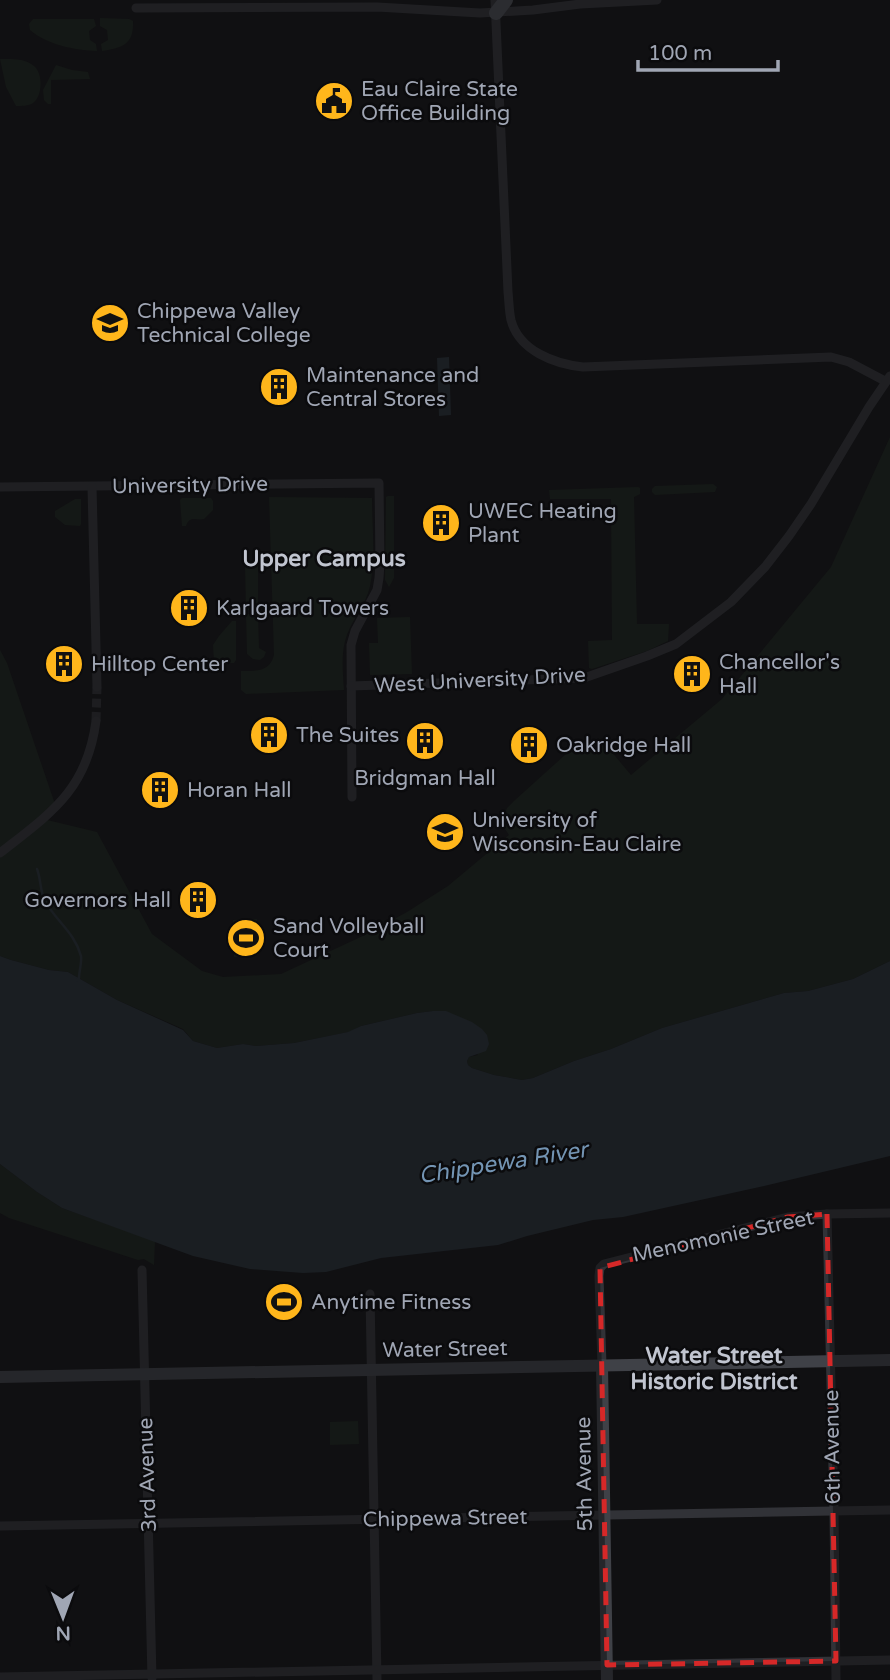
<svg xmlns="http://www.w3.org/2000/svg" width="890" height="1680" font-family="'Varela Round',sans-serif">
<rect width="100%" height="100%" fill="#101012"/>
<!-- green -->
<g fill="#1a221b">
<path d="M100 18 129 19 133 21C134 44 123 48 102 51L101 44 108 40 107 30 100 26Z"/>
<path d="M33 19H94L96 26 89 31 90 40 96 44 97 51C74 50 48 45 30 30L29 24Z"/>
<path d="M0 59C11 59 25 58 34 66 43 73 43 96 33 103 29 106 21 106 16 106L6 87Z"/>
<path d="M56 65 72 70 88 72 90 79 51 80V104H48L44 100 43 90Z"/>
<path d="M890 437V961L853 979 808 991 784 993 662 1028 611 1049 574 1061 533 1078 522 1080 494 1075 472 1068 468 1065 467 1061 469 1057 478 1055 433 1011 417 1013 361 1026 349 1032 294 1043 256 1046 243 1044 217 1048 193 1041 183 1029 117 1000 68 972 49 970 11 960 0 956V650L7 663 56 807 43 819 97 832 152 934 202 971 223 977 281 974 365 935 407 912 448 886 509 835 501 823 507 808 514 801 576 745 582 752 600 738 631 775 722 699 831 567Z"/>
<path d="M713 484 717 487 715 492 655 495 652 492V489L655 486Z"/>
<path d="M638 487 640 488V494L634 497 637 624H669L668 641 647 651 592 669 589 668 588 641 612 640 611 499H550L549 490Z"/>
<path d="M388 496H394V578L389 587 385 580 386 497Z"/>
<path d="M269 497 372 498C372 527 376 557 370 586 366 606 350 621 345 641 341 657 343 674 344 690L246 694 241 690V671C256 671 270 672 274 655Z"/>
<path d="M182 498H211L213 501V510L204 519C196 521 190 515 186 526H182L180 500Z"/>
<path d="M75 499H81V524L80 526 65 525 55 517V511Z"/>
<path d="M258 563V610H246L245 564Z"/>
<path d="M246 614H258L259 648 266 652 264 657 260 660 253 659 247 654Z"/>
<path d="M410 617 412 674 370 675 369 643H378L377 618Z"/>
<path d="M232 621H236V660L234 663H214L213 645 219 636Z"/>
<path d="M257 919 258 955 234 957 233 920Z"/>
<path d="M0 1164 37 1192 62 1208 155 1241 154 1265 144 1259 138 1260 9 1218 0 1213Z"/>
<path d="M358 1421 359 1444 330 1445V1422Z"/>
</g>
<!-- water -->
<g fill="#262f36">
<path d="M449 357 451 415 439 416 437 358Z"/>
<path d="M0 956 11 960 49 970 68 972 117 1000 183 1030 193 1041 217 1048 243 1044 256 1046 294 1043 348 1032 361 1026 417 1013 433 1011H446L472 1022 482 1029 487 1035 489 1044 486 1051 469 1057 467 1061 468 1065 472 1068 494 1075 522 1080 533 1078 574 1061 611 1049 662 1028 784 993 808 991 853 979 890 961V1156L764 1186 623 1217 593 1220 527 1236 498 1245 381 1258 326 1272 303 1273 250 1269 193 1256 62 1208 37 1192 0 1164Z"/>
</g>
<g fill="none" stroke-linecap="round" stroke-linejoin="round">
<!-- stream -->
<path stroke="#262f36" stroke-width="2.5" d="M37 869C41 879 40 892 45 901 56 921 75 933 81 956 82 963 79 971 79 978L77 980"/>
<!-- street-tunnel -->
<path stroke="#2d2e32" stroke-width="9" stroke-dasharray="9 4.5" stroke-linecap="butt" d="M96 721 97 687"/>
<!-- street -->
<g stroke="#313237" stroke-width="9">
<path d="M495 0 508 292C509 301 509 311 511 320 519 351 555 364 583 367L831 357 849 362 885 381"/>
<path d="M136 8 377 7 480 13 533 10 580 4 657 0"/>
<path d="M0 487 379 483 380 563 379 578 377 590 355 631 351 645 352 797"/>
<path d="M92 487 97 687"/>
<path d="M351 686 584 678 647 656 676 644 731 602 765 567 789 536 811 504 869 407 890 376"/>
<path d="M0 853C51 813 87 790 96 721"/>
<path d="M827 1214 834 1511 836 1680"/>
<path d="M142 1270 152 1678"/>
<path d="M370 1294 377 1680"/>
<path d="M602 1365 599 1276 600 1268 604 1264 788 1217 827 1214 890 1213"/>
<path d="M0 1526 890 1510"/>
<path d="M0 1677 890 1660"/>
</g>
<!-- secondary -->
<g stroke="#3f4147" stroke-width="12">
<path d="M602 1365 607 1680"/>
<path d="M0 1377 890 1360"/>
</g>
<!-- primary -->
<path stroke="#4d4f56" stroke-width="14" d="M496 13 506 0"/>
</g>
<!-- marked area -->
<path d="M0 0H890V1680H0ZM827 1214 836 1661 607 1665 600 1268 788 1217Z" fill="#101012" fill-opacity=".55" fill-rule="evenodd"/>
<path fill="none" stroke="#d62828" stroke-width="5" stroke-dasharray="14 9" stroke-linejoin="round" d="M827 1214 836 1661 607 1665 600 1268 788 1217Z"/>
<!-- icons -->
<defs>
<symbol id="civic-disc" viewBox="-11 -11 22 22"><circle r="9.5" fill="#ffb61b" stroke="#0b0b0d"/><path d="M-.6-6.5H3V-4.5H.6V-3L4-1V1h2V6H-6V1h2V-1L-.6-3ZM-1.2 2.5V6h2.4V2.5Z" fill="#111"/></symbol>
<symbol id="university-disc" viewBox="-11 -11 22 22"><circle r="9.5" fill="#ffb61b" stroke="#0b0b0d"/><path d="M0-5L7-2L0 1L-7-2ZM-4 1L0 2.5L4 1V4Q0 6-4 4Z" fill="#111"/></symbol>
<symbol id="building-disc" viewBox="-11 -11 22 22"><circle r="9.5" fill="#ffb61b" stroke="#0b0b0d"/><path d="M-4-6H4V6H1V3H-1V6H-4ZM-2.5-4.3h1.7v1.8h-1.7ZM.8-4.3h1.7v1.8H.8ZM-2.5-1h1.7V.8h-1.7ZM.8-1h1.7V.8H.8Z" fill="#111"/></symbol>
<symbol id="stadium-disc" viewBox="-11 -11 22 22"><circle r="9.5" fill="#ffb61b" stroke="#0b0b0d"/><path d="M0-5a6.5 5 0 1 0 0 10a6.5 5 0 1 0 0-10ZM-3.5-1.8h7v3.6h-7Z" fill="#111"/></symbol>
</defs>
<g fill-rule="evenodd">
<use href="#civic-disc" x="312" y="79" width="44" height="44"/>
<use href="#university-disc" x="88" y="301" width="44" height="44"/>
<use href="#building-disc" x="257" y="365" width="44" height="44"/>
<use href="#building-disc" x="419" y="501" width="44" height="44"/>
<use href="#building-disc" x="167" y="586" width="44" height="44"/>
<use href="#building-disc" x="42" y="642" width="44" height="44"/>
<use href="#building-disc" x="670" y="652" width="44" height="44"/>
<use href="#building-disc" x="247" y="713" width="44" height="44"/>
<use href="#building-disc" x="403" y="719" width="44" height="44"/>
<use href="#building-disc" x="507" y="723" width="44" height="44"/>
<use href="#building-disc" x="138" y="768" width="44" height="44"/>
<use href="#university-disc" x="423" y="810" width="44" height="44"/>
<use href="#building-disc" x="176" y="878" width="44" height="44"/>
<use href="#stadium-disc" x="224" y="916" width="44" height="44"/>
<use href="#stadium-disc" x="262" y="1280" width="44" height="44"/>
</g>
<g text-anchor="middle" stroke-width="5" stroke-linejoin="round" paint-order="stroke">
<!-- poi labels -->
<g font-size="21" fill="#a0a6b4" stroke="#0b0b0d" text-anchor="start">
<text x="361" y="96">Eau Claire State<tspan x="361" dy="24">Office Building</tspan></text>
<text x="137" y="318">Chippewa Valley<tspan x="137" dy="24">Technical College</tspan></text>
<text x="306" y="382">Maintenance and<tspan x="306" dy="24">Central Stores</tspan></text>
<text x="468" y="518">UWEC Heating<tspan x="468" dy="24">Plant</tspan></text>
<text x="216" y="615">Karlgaard Towers</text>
<text x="719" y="669">Chancellor's<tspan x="719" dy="24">Hall</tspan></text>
<text x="91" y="671">Hilltop Center</text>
<text x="296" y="742">The Suites</text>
<text x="556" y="752">Oakridge Hall</text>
<text x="425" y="785" text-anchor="middle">Bridgman Hall</text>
<text x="187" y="797">Horan Hall</text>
<text x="472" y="827">University of<tspan x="472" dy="24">Wisconsin-Eau Claire</tspan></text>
<text x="171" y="907" text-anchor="end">Governors Hall</text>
<text x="273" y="933">Sand Volleyball<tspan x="273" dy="24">Court</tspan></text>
<text x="311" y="1309">Anytime Fitness</text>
</g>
<!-- street labels -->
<g font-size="21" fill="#a0a6b4" stroke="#0b0b0d">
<text transform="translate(190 485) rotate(-1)" y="7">University Drive</text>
<text transform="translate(480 680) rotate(-3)" y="7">West University Drive</text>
<text transform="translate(723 1236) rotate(-12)" y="7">Menomonie Street</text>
<text transform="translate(445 1349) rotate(-1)" y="7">Water Street</text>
<text transform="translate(832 1447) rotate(-91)" y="7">6th Avenue</text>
<text transform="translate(584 1474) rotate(-91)" y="7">5th Avenue</text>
<text transform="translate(147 1475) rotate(-92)" y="7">3rd Avenue</text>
<text transform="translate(445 1518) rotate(-1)" y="7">Chippewa Street</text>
</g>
<!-- neighbourhood labels -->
<g font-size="23" font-weight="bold" fill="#c1c5d0" stroke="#0b0b0d">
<text x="324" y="566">Upper Campus</text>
<text x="714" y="1363">Water Street<tspan x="714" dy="26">Historic District</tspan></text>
</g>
<!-- water labels -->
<g font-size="23" font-style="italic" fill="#7394b3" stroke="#0b0b0d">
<text transform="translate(503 1162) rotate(-9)" y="8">Chippewa River</text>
</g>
</g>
<!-- north arrow -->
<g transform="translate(63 1617) rotate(179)" stroke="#0b0b0d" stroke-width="5" paint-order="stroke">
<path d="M0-5L12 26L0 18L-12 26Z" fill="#a0a6b4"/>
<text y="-10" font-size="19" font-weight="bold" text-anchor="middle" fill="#a0a6b4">N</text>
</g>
<!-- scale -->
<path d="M638 60v10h140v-10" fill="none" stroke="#a0a6b4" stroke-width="3.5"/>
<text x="648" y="60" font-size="21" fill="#a0a6b4" stroke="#0b0b0d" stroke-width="5" paint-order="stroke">100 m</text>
</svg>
